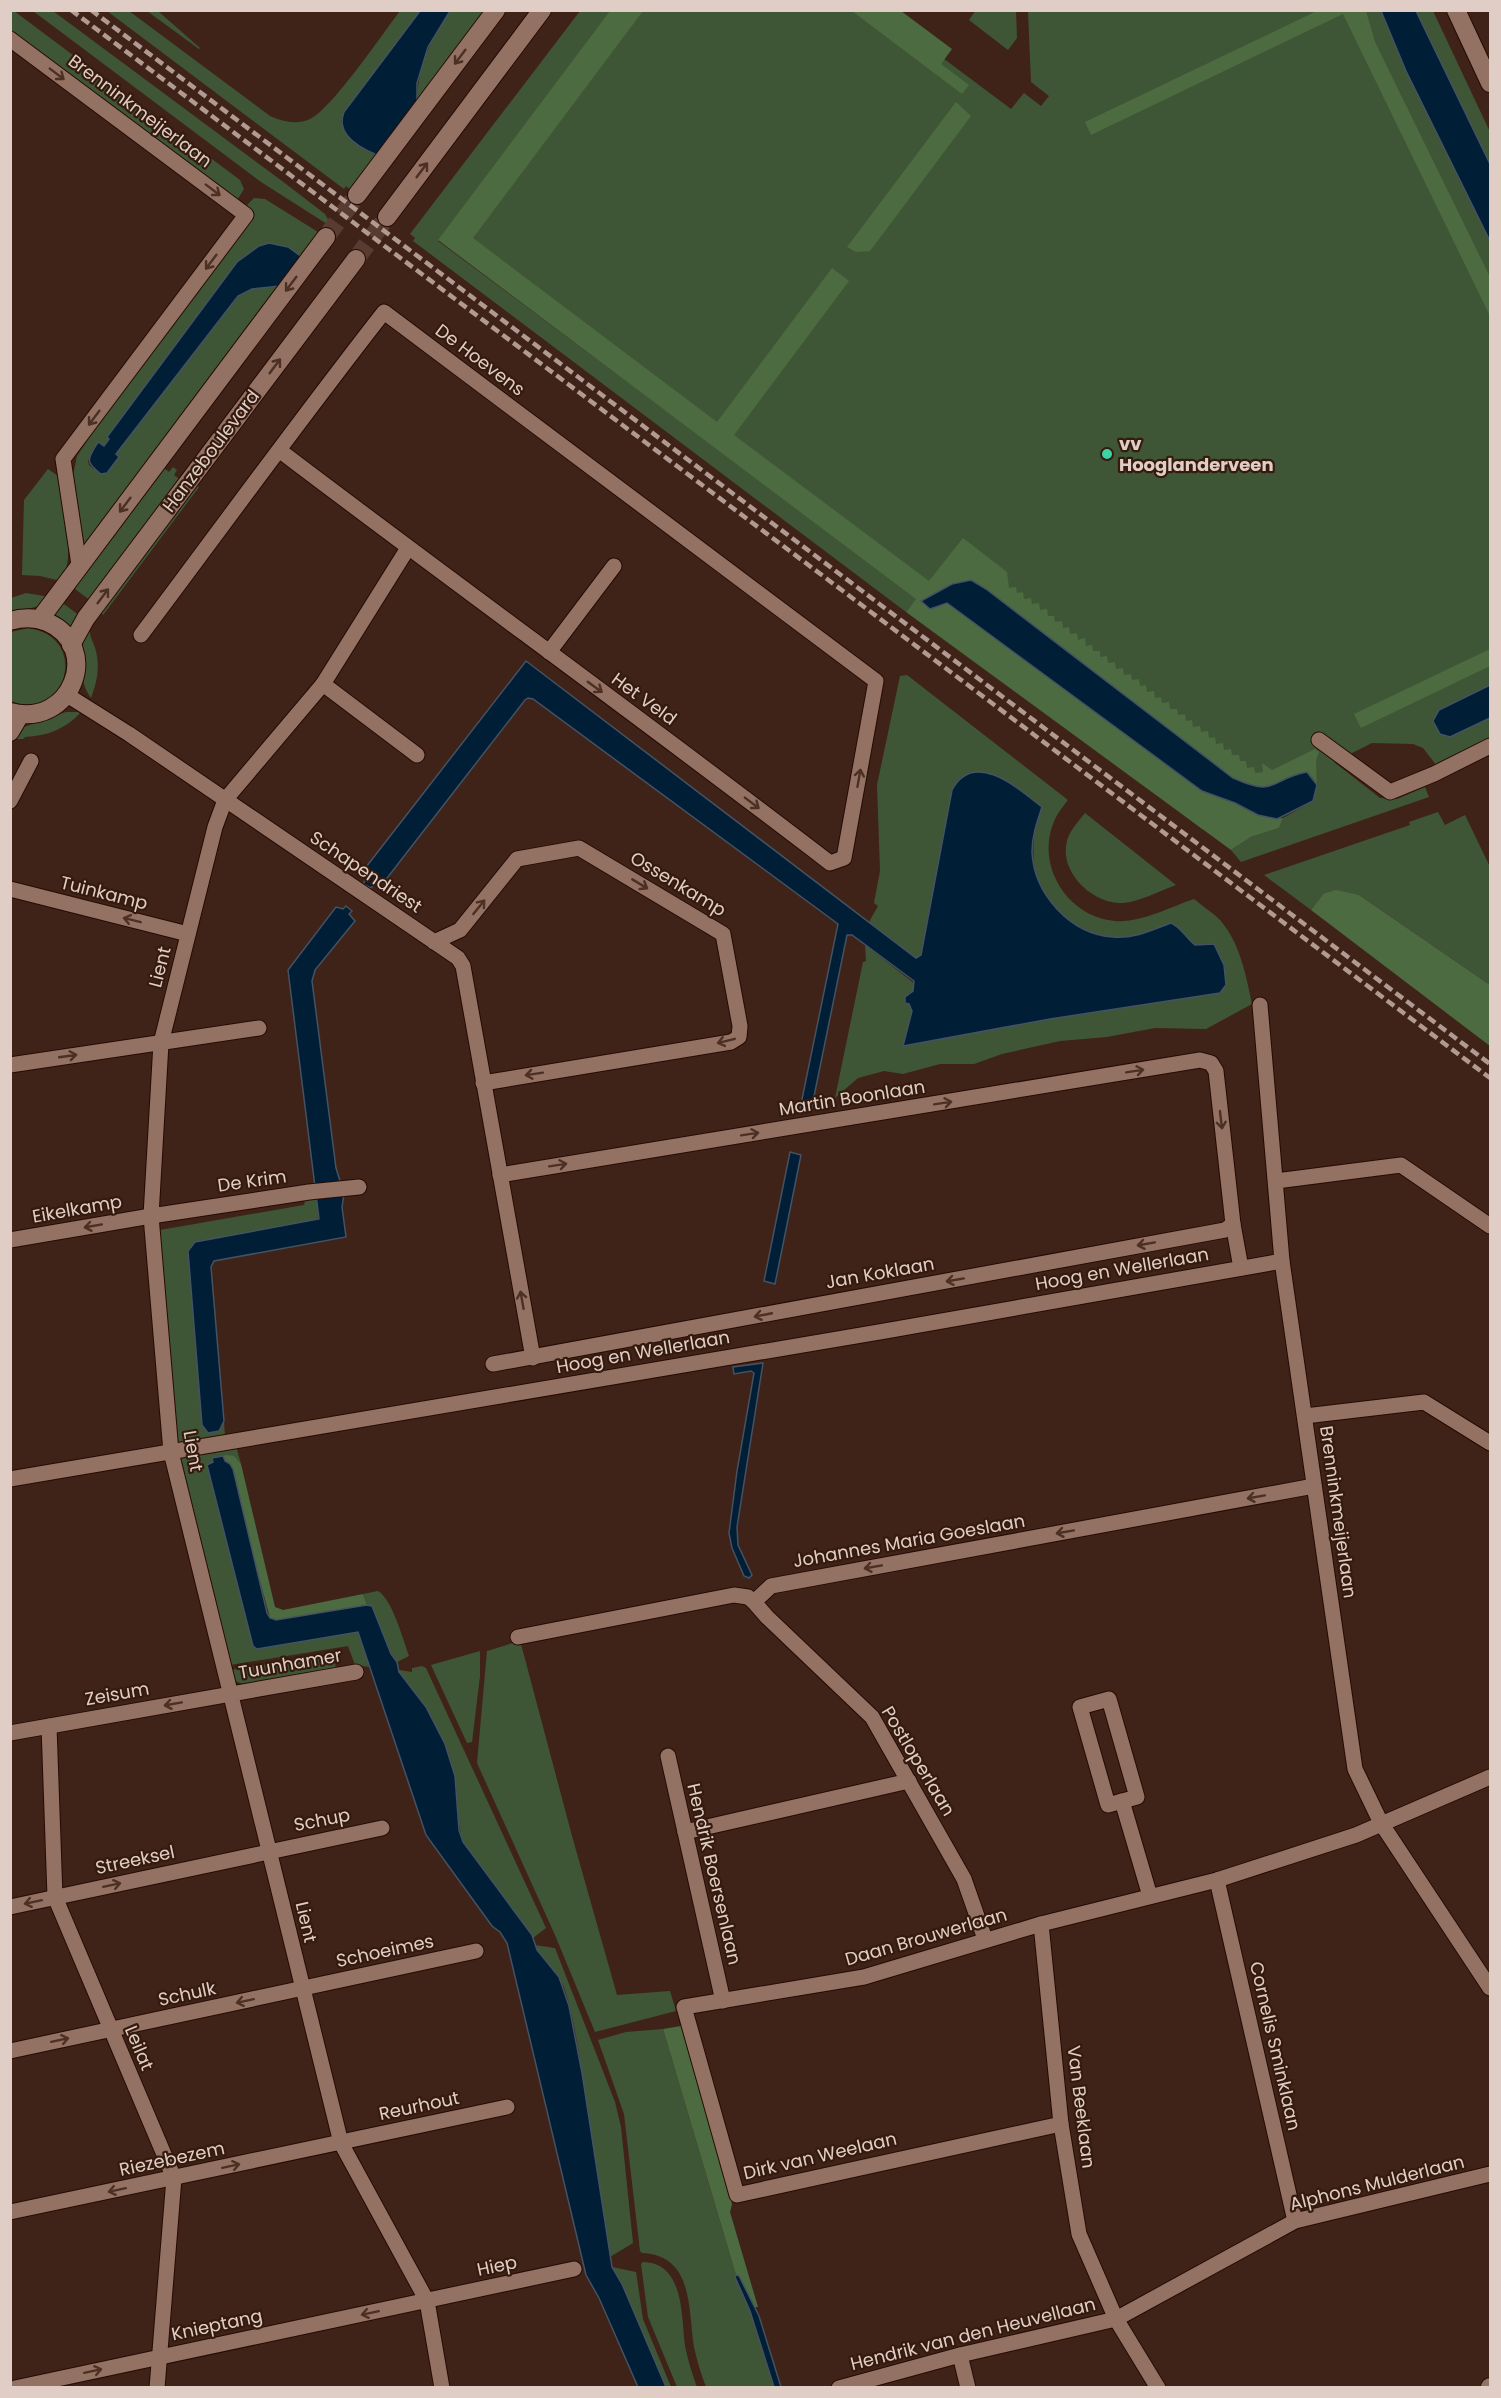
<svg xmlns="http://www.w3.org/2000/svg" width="1501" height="2398" font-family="Poppins,sans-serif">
<rect width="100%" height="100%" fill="#402318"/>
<!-- green -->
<g fill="#3e5636" fill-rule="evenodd">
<path d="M976 10 1016 11 1017 38 1008 50 969 20Z"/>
<path d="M10 11H14L240 180 244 189 236 202 11 32Z"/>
<path d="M33 11H53L286 184 325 214 329 221 327 224 261 182Z"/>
<path d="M107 11H129L270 116C283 122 297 125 310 119 331 110 383 33 400 11H420L344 112 341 123 377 155 352 191 346 186 344 189Z"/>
<path d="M147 11H158L200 48 199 49Z"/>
<path d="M450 11H487L417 104C417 69 430 39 450 11Z"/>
<path d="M580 11H880L1011 109 1024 93 1041 106 1049 96 1031 82 1028 11H1319L1085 123 1344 11H1402L1490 196V685L1439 710 1450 737 1490 718V740L1437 766 1423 748 1413 744 1372 743 1334 762 1380 798 1397 799 1425 787 1429 797 1241 862 1231 850 1251 837 1279 828 1283 818 1313 801 1317 785 1316 771 1202 829 913 603 906 612 413 241 415 238 410 234ZM443 235 696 433 438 241Z"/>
<path d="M1416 11H1433L1490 132V164Z"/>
<path d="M254 198 265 199 318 232 302 257 237 262 108 436 110 438 103 446 98 442 88 461 89 465 101 474 119 457 116 454 238 296 252 289 280 286 84 551 73 476 77 456 244 208Z"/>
<path d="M161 466 169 472 173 467 177 470 174 475 182 481 91 601 71 586Z"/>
<path d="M48 469 58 476C62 504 77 557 61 581L40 576 22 575 24 500Z"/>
<path d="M195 485 199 487 103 615 99 608Z"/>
<path d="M26 593 50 597 39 606 11 613V598Z"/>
<path d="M60 601 80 616 71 626 53 616Z"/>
<path d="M87 624 90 629C89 636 94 643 96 651 100 668 97 682 91 698 76 678 81 646 87 624Z"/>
<path d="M28 628C92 637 65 725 11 701V632Z"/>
<path d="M907 675 1068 800C1063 806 1058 813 1055 819 1034 864 1067 917 1115 921 1141 923 1170 907 1194 899 1202 906 1212 912 1220 920 1240 943 1246 975 1252 1004L1206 1029 1155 1028 1107 1037 1060 1041 1002 1054 974 1064H940L903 1074 884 1071 858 1078 835 1098 863 962 866 961 865 945 915 984 913 991 909 993 912 1011 903 1046 1050 1019 1195 945C1186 938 1181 927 1171 923 1152 930 1133 939 1113 937 1084 935 1048 910 1038 882 1032 864 1033 846 1035 828L952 790 921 955 916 958 910 955 869 922 878 906 874 903 880 871 877 785 900 676Z"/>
<path d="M66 712H81C66 729 47 736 25 737L23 739H13L24 727Z"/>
<path d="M1438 812 1445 825 1465 815 1490 867V985L1359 895 1323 894 1311 910 1264 875 1410 825 1409 822Z"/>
<path d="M1085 813 1176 885C1159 891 1136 904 1118 903 1089 901 1059 870 1067 841 1070 830 1078 822 1085 813Z"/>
<path d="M317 1195 319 1216 316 1221 195 1242 206 1428 208 1433 218 1431 224 1421 225 1438 177 1446 160 1230 304 1205 305 1201Z"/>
<path d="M236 1446 241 1464C231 1454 225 1455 212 1458V1463L253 1646 258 1649 356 1630 358 1632 370 1667 355 1665 348 1646 230 1665 178 1455Z"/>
<path d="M378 1591C392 1599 403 1639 409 1656L397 1662 391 1654 373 1609 367 1605 363 1594Z"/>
<path d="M513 1643 514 1645 521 1644 572 1836 617 1995 670 1991 676 2011 595 2032 555 1935 477 1763 487 1651Z"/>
<path d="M480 1651V1676L472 1742 467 1743 431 1665Z"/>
<path d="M333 1653 336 1668 243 1684 235 1681 231 1670Z"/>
<path d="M422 1666 426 1668 546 1928 533 1938 463 1842C456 1820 459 1796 454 1773 446 1733 422 1704 399 1672V1670L412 1672V1668Z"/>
<path d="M534 1945 555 1948 615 2102 621 2127 633 2243 610 2257C602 2206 594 2154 586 2103 581 2065 576 2026 565 1990 558 1970 541 1961 534 1945Z"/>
<path d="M663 2029 736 2275 735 2277 750 2311 774 2387H706C701 2374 697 2361 694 2347 688 2310 694 2255 642 2253L640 2251 624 2114 598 2040 626 2032Z"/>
<path d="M643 2262C685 2263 681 2317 685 2346 688 2360 692 2374 697 2387H677L648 2317 641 2264Z"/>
<path d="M612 2267 636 2272 643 2319 671 2387H666L622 2284Z"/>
</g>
<!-- forest -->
<g fill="#4d6b41">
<path d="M1319 10 1366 11 1375 42 1490 277V316L1343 14 1091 135 1085 122Z"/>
<path d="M610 11H643L473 238 717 422 832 268 849 281 734 435 929 581 963 538 1007 572 1009 588 1016 587 1017 593 1023 592 1024 599 1031 598 1032 604 1039 603 1040 610 1047 609 1048 616H1054L1055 622 1062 621 1063 628 1069 627 1070 634 1077 633 1078 640 1085 638 1086 646 1092 645 1093 651H1100V657L1107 656 1108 663 1115 662 1116 669 1123 668 1124 675 1131 674 1132 680 1139 679 1140 686 1146 685 1147 692 1154 691 1155 698 1161 697 1162 703 1169 702 1170 709H1177L1178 715 1185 714 1186 721 1192 720 1193 727 1200 726 1201 732 1208 731 1209 738 1215 737 1216 744 1223 743 1224 750 1231 749 1232 755H1239L1240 761H1246L1247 768 1254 767 1255 773 1263 772 1262 763 1272 770 1315 749 1319 752 1316 760 1317 785 1312 777C1291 771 1286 786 1266 788 1254 789 1244 783 1233 778L986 589 971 580 930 609 947 603 1202 791C1213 795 1224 798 1234 802 1251 809 1264 821 1283 818L1279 828 1251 837 1231 850 906 612 916 599 438 240Z"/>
<path d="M852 11H901L952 49 941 64 969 85 962 94Z"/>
<path d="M956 102 971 116 870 251 856 252 847 247Z"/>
<path d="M1490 649V666L1361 728 1354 714Z"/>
<path d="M1336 890 1359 895 1490 985V1046L1311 910 1323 894Z"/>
<path d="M226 1455 234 1456 241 1464 275 1607 283 1610 363 1594 367 1605 276 1620 270 1618 228 1462 225 1461 223 1456Z"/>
<path d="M681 2026 732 2204 730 2212 758 2307H755L739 2276 736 2275 663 2029Z"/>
</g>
<!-- water -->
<g fill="#011e37" stroke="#445262" stroke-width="1.5">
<path d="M420 11H450L428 47 417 83V104L377 155C360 148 335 134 344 112Z"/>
<path d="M1381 11H1416L1490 164V241L1406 71Z"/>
<path d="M269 243 288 247 302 257 280 286 252 289 238 296 116 454 119 457 107 473 101 474C84 461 88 459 98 442L104 446 109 439 107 437 237 262 259 246Z"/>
<path d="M971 580 986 589 1233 778C1278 798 1269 779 1307 772L1317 785 1313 801 1277 819 1258 815 1235 803 1202 791 947 603 930 609 921 601 952 584Z"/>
<path d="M526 661 916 958 921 955 952 790C974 749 1018 788 1042 807 1037 822 1032 836 1032 852 1034 894 1070 934 1113 937 1134 939 1152 930 1171 923 1181 927 1186 938 1195 945L1214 944 1224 965 1226 985 1220 993 1050 1019 903 1046 912 1011 909 1004 905 1003V997L913 991 914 981 852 935H847L811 1111 800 1109 838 924 533 699 528 698 525 700 384 882 375 883 371 888 363 884 366 879 363 871Z"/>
<path d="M1490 685V718L1450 737 1440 734 1433 721 1439 710Z"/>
<path d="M346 906 352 911 349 914 355 921 315 970 312 981 336 1168 344 1194 342 1207 346 1237 214 1261 211 1267 224 1421 219 1431 208 1433 202 1425 188 1251 195 1242 319 1219 288 970 336 907 343 909Z"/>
<path d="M790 1152 801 1155 775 1284 764 1281Z"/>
<path d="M763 1363 737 1527 738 1545 752 1575 749 1578 744 1576 732 1548 729 1533 737 1471 754 1373 751 1371 734 1374 733 1367Z"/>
<path d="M223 1456 225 1461 230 1464 233 1469 267 1613 270 1618 276 1620 367 1605 372 1606 391 1654 397 1662 399 1672 426 1707 445 1744 455 1776 459 1830 463 1842 532 1935 537 1950 559 1977 569 2006 582 2073 612 2267 622 2284 666 2387H638L599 2298 586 2275 507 1943 500 1932 492 1926 426 1835 358 1632 257 1649 253 1646 207 1465 213 1462 212 1458Z"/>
<path d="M736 2275 739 2276 759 2316 781 2387H774L750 2311 735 2277Z"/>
</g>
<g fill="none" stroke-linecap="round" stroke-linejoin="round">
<!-- secondary-tunnel -->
<g stroke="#583c32" stroke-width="18" stroke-dasharray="18 9" stroke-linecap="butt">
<path d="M326 237 357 195"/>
<path d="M356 259 387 217"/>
</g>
<defs>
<g id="street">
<path d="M10 39 246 215 63 459 79 565"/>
<path d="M408 548 323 684 225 800 215 827 161 1043 151 1216 171 1452 341 2143 427 2301 442 2388"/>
<path d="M141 635C222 527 301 418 384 312L876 681 844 858 830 863C648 723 462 589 279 450"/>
<path d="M549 652 614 566"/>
<path d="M323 684 417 755"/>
<path d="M67 695 129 734 458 958 463 966 533 1358"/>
<path d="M1319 740 1390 792 1434 774 1490 746"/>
<path d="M10 801 31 761"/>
<path d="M10 889 188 934"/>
<path d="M434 942 460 930 517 859 579 848 723 934 740 1026 739 1037 731 1042 483 1083"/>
<path d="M1260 1005 1282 1261 1355 1769 1381 1823 1490 1988"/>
<path d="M10 1065 259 1028"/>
<path d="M1276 1181 1401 1165 1490 1226"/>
<path d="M1233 1224 1241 1268"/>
<path d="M10 1240 151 1216 309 1192 359 1187"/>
<path d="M493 1364 1225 1230 1233 1224 1216 1071 1211 1063 1200 1060 500 1175"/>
<path d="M1305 1416 1424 1402 1490 1443"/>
<path d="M10 1479 885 1331 1282 1261"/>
<path d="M754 1602 771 1586 1314 1486"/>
<path d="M518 1637 734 1595 748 1597 754 1602 767 1617 872 1717 964 1879 985 1939"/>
<path d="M1109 1699 1137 1797 1108 1805 1080 1707Z"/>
<path d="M49 1726 55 1897 174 2178 157 2388"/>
<path d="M10 1733 356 1672"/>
<path d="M668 1756 723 2001"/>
<path d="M1122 1801 1150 1896"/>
<path d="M685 1832 909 1781"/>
<path d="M1217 1880 1295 2221"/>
<path d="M10 1907 382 1828"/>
<path d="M1041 1924 864 1977 684 2007 737 2195 1061 2124"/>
<path d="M10 2051 476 1951"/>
<path d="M10 2212 507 2107"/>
<path d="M960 2355 968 2388"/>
<path d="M15 2388 574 2269"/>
<path d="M839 2388 960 2355 1116 2319 1295 2221 1490 2174"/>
<path d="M1158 2388 1116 2319 1079 2234 1061 2124 1041 1924 1217 1880 1356 1835 1490 1777"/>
</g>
<g id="secondary">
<path d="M1456 10 1490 83"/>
<path d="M357 195 496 10"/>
<path d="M387 217 542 10"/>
<path d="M40 619 326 237"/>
<path d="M10 621C23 617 35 617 47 622 103 646 72 729 10 712"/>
<path d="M71 645 86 618 356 259"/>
<path d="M10 732 20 715"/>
<path d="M1490 2388V2387"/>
</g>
</defs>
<!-- street casing -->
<use href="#street" stroke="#260b03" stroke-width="17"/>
<!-- secondary casing -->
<use href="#secondary" stroke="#260b03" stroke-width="20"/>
<!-- street -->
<use href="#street" stroke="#937163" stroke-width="15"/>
<!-- secondary -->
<use href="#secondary" stroke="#937163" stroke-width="18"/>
<!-- rail -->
<g stroke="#b09a91" stroke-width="4.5" stroke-dasharray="9 4.5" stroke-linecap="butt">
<path d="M71 10 1490 1078"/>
<path d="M91 10 1490 1064"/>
</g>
</g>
<!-- one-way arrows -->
<defs><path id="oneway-shaft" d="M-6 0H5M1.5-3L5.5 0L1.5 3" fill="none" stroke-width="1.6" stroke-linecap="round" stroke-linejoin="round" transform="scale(1.5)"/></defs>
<g stroke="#4c3023">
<use href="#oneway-shaft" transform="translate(460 57) rotate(127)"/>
<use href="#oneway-shaft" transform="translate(57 74) rotate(37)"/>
<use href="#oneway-shaft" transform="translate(422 170) rotate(-53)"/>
<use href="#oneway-shaft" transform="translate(213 190) rotate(37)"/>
<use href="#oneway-shaft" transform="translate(211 262) rotate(127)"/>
<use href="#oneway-shaft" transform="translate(291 284) rotate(127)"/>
<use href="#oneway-shaft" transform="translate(275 366) rotate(-53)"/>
<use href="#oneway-shaft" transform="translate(94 418) rotate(127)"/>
<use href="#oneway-shaft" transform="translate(125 505) rotate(127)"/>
<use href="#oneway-shaft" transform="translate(103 596) rotate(-53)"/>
<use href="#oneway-shaft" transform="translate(595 687) rotate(36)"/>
<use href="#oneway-shaft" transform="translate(859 778) rotate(-80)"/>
<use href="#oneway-shaft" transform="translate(752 803) rotate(37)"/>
<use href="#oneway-shaft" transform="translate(640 884) rotate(31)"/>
<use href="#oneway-shaft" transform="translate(479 907) rotate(-51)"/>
<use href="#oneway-shaft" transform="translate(132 920) rotate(-166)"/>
<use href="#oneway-shaft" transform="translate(726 1041) rotate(166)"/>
<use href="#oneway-shaft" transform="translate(68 1056) rotate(-8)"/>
<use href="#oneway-shaft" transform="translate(1135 1071) rotate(-9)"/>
<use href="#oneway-shaft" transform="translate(534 1074) rotate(171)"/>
<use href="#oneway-shaft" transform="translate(943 1103) rotate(-9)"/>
<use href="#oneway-shaft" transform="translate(1221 1120) rotate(83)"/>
<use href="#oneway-shaft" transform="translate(750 1134) rotate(-9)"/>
<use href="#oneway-shaft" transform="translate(558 1165) rotate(-9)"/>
<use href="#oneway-shaft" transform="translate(93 1226) rotate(170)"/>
<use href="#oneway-shaft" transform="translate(1146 1244) rotate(170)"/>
<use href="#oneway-shaft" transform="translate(955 1280) rotate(170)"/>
<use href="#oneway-shaft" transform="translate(522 1300) rotate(-100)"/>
<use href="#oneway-shaft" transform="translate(763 1315) rotate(169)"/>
<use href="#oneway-shaft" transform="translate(1256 1497) rotate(170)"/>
<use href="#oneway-shaft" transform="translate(1065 1532) rotate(170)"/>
<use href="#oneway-shaft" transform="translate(873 1567) rotate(170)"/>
<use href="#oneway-shaft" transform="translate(173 1704) rotate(170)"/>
<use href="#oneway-shaft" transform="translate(112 1885) rotate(-12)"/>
<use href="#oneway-shaft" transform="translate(33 1902) rotate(168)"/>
<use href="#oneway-shaft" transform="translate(245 2001) rotate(168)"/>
<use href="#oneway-shaft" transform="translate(60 2040) rotate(-12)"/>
<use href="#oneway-shaft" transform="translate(231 2166) rotate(-12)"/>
<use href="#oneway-shaft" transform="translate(117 2190) rotate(168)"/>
<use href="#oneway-shaft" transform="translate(370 2313) rotate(168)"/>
<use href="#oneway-shaft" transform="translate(93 2371) rotate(-12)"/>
</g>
<!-- markers -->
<circle fill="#3bd4a4" stroke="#351a0e" stroke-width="2" cx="1107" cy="454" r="6"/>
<g text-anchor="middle" stroke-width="4.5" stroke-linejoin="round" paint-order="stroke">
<!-- street labels -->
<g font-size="18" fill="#e0cdc5" stroke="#351a0e">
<text transform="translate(140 111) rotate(37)" y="6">Brenninkmeijerlaan</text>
<text transform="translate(480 360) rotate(37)" y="6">De Hoevens</text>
<text transform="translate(211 451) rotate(-53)" y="6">Hanzeboulevard</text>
<text transform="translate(644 699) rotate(36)" y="6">Het Veld</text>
<text transform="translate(366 872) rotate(34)" y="6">Schapendriest</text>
<text transform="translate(678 884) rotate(31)" y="6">Ossenkamp</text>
<text transform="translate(104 893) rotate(14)" y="6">Tuinkamp</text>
<text transform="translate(160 967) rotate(-76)" y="6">Lient</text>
<text transform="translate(852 1098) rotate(-9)" y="6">Martin Boonlaan</text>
<text transform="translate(252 1181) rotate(-8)" y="6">De Krim</text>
<text transform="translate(77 1209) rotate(-10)" y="6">Eikelkamp</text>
<text transform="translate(1122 1269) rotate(-10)" y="6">Hoog en Wellerlaan</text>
<text transform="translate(880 1273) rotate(-10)" y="6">Jan Koklaan</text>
<text transform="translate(643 1352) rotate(-10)" y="6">Hoog en Wellerlaan</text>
<text transform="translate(193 1451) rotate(80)" y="6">Lient</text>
<text transform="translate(1338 1512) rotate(82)" y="6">Brenninkmeijerlaan</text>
<text transform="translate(909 1541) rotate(-10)" y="6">Johannes Maria Goeslaan</text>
<text transform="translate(290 1664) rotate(-10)" y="6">Tuunhamer</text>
<text transform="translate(117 1694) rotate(-10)" y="6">Zeisum</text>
<text transform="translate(918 1761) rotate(59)" y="6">Postloperlaan</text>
<text transform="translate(322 1820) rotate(-11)" y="6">Schup</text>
<text transform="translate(135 1860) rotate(-12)" y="6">Streeksel</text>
<text transform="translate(714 1874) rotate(77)" y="6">Hendrik Boersenlaan</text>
<text transform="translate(306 1922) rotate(77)" y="6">Lient</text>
<text transform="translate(926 1937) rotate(-16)" y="6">Daan Brouwerlaan</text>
<text transform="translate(385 1951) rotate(-12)" y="6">Schoeimes</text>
<text transform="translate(187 1994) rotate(-12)" y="6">Schulk</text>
<text transform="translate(1275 2046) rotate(77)" y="6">Cornelis Sminklaan</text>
<text transform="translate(139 2048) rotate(67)" y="6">Leilat</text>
<text transform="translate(419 2106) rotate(-12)" y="6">Reurhout</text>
<text transform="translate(1081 2107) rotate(83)" y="6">Van Beeklaan</text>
<text transform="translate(820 2156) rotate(-13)" y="6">Dirk van Weelaan</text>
<text transform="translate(172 2159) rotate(-12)" y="6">Riezebezem</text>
<text transform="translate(1377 2183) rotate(-14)" y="6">Alphons Mulderlaan</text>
<text transform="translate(497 2266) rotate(-12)" y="6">Hiep</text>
<text transform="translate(217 2325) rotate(-12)" y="6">Knieptang</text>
<text transform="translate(973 2334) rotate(-14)" y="6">Hendrik van den Heuvellaan</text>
</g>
<!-- poi labels -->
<g font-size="18" font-weight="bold" fill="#e0cdc5" stroke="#351a0e" text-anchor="start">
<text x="1119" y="450">vv<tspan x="1119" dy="21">Hooglanderveen</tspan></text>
</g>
</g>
<!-- border -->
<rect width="1501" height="2398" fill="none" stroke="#e0cdc5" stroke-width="24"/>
</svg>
